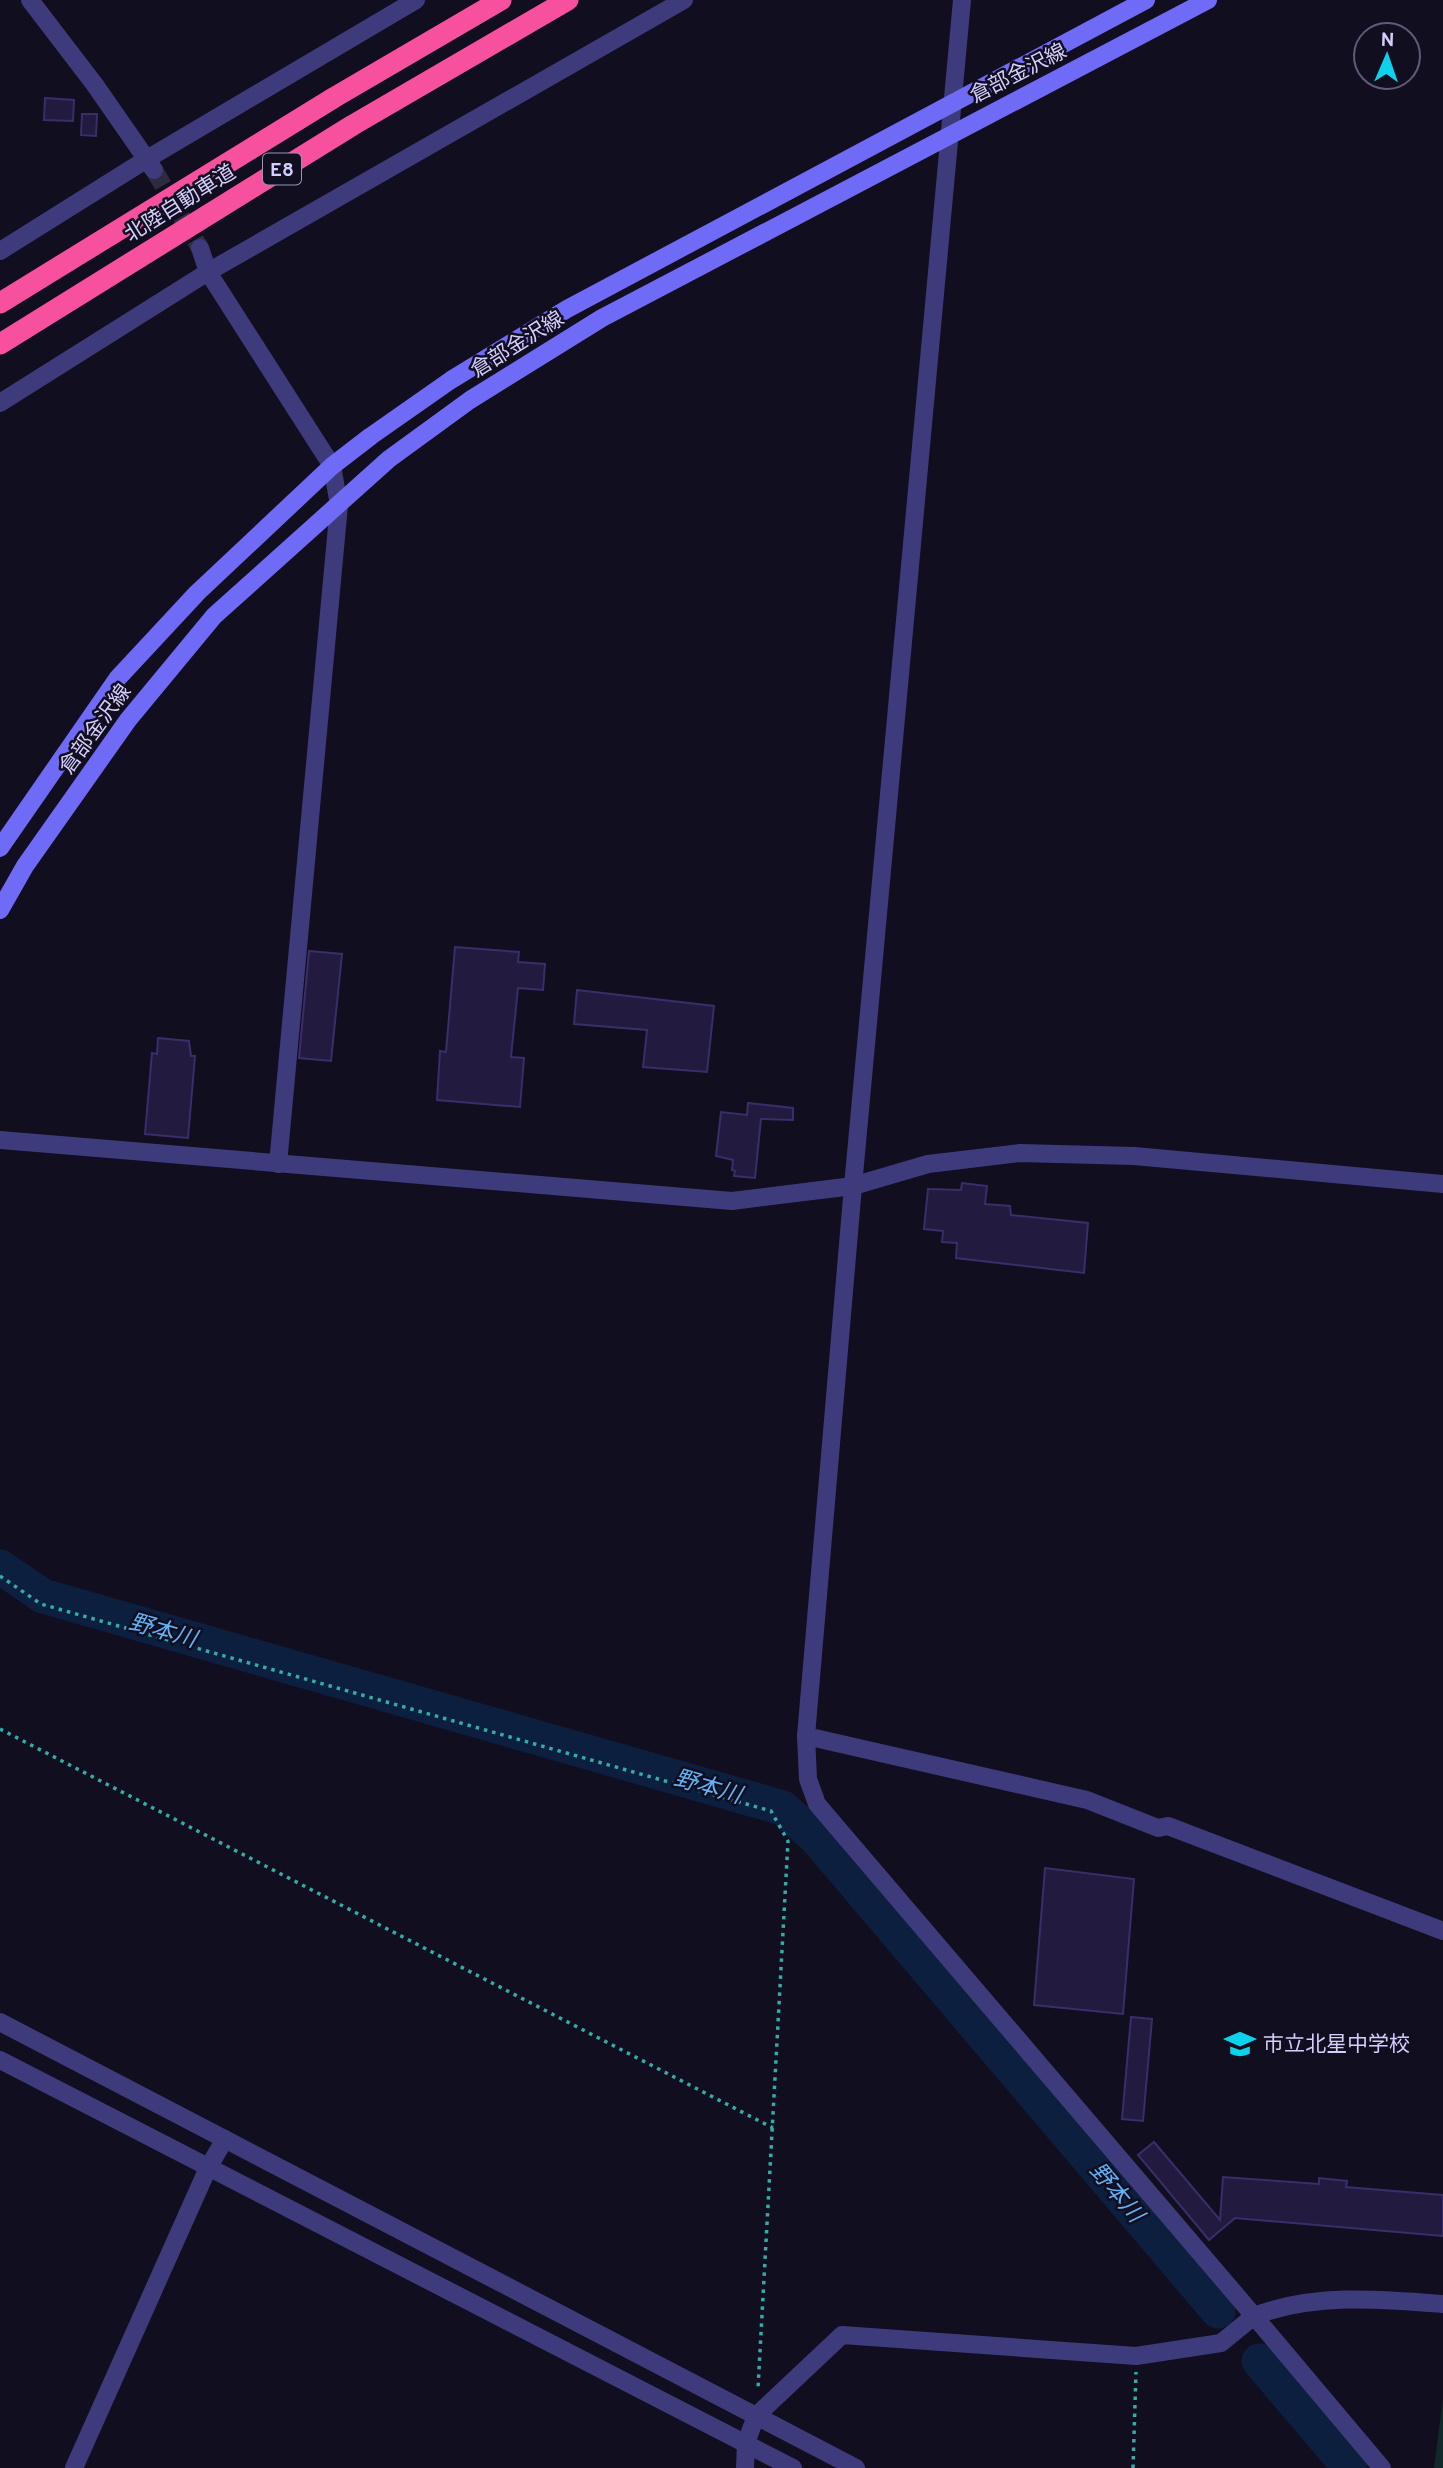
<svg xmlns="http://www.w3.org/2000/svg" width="1443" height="2468" font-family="Overpass,'Noto Sans JP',sans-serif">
<rect width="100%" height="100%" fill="#110e1f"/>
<!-- green -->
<path fill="#112928" d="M1443 2398V2468H1434Z"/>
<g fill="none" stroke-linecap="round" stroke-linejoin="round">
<!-- river -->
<g stroke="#0d1f3f" stroke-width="35">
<path d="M0 1567 43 1596 783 1808 817 1839 1218 2311"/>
<path d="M1259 2361 1350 2468"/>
</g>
</g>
<!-- building -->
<g fill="#221b3f" stroke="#3a2e6a" stroke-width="2">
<path d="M45 98 74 100 73 121 44 120Z"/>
<path d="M82 114H97L96 136 81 135Z"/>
<path d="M455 947 519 952 518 962 545 964 543 990 518 988 511 1057 524 1058 520 1107 437 1100 440 1051 446 1052Z"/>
<path d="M309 951 342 954 331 1061 299 1058Z"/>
<path d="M577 990 714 1006 707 1072 643 1067 647 1030 574 1024Z"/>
<path d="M158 1038 189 1041 191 1056H195L188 1138 145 1134 152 1053 157 1054Z"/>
<path d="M748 1103 793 1108V1120L761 1119 755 1178 734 1176 735 1171 732 1170 733 1160 716 1156 721 1112 747 1115Z"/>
<path d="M962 1183 987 1186 985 1204 1010 1206 1011 1215 1088 1223 1084 1273 956 1258 957 1243 942 1242 943 1231 924 1229 928 1189 961 1190Z"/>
<path d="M1045 1868 1134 1879 1123 2014 1034 2005Z"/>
<path d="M1131 2017 1152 2019 1143 2121 1122 2119Z"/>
<path d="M1154 2142 1220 2220 1223 2177 1319 2184V2178L1347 2181 1346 2187 1443 2195V2236L1235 2218 1209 2240 1138 2155Z"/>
</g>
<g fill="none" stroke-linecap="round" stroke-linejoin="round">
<!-- minor-tunnel -->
<path stroke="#2e2b40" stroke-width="18" stroke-dasharray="18 9" stroke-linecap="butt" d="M154 170 200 248"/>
<!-- path -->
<g stroke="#34aba5" stroke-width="3.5" stroke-dasharray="3.5 5" stroke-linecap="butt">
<path d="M0 1576 41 1604 771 1811 788 1841 758 2388"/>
<path d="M0 1729 773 2128"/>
<path d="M1133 2468 1136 2372"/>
</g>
<!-- minor -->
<g stroke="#3e3b7c" stroke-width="18">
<path d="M30 0 95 85 154 170"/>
<path d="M200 248 208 272 332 466 339 505 278 1164"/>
<path d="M0 251 147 159 416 0"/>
<path d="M0 403 208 272 684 0"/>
<path d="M806 1736 1087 1800 1158 1828 1168 1826 1443 1931"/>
<path d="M1254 2316 1382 2468"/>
<path d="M74 2468 208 2168 225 2139"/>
<path d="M745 2468 746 2443 756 2416 842 2335 1136 2356 1221 2343 1254 2316 817 1804 808 1779 806 1736 853 1186 962 0"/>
</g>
<!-- tertiary -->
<g stroke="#3e3b7c" stroke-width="18">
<path d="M0 1140 732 1201 853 1186 928 1164 1020 1153 1134 1156 1443 1184"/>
<path d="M0 2022 856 2468"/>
<path d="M0 2060 793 2468"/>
<path d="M1254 2316C1314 2293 1380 2299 1443 2304"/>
</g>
<!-- secondary -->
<g stroke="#6f6bf7" stroke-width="18">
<path d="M0 848 117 679 197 593 332 466 371 436 451 380 567 309 1146 0"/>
<path d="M0 910 25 866 128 720 214 616 389 459 470 400 602 318 1208 0"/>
</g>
<!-- motorway -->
<g stroke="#f6509e" stroke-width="21">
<path d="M0 303 335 97 501 0"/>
<path d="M0 344 353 125 568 0"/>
</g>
</g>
<!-- icons -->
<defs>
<symbol id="school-bare" viewBox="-9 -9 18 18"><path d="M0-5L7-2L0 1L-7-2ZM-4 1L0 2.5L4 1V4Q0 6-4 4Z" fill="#0cd3eb" stroke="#110e1f" stroke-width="2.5" paint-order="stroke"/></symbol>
</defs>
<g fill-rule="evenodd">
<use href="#school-bare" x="1218" y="2022" width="44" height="44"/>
</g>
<g text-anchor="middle" stroke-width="5" stroke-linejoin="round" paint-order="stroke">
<!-- shield labels -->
<rect fill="#110e1f" stroke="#9a94ba" stroke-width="2" x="263" y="153.5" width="38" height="31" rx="5"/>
<g font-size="19" font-weight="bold" fill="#d4cefd">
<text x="282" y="176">E8</text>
</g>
<!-- street labels -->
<g font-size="21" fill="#d4cefd" stroke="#110e1f">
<text transform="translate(1018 73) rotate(-27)" y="7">倉部金沢線</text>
<text transform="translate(180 203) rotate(-32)" y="7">北陸自動車道</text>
<text transform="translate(517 344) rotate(-32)" y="7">倉部金沢線</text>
<text transform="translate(95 729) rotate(-54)" y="7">倉部金沢線</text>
</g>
<!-- poi labels -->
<g font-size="21" fill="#d4cefd" stroke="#110e1f" text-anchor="start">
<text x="1263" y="2051">市立北星中学校</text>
</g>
<!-- water labels -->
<g font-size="23" font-style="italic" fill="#62b1f7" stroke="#110e1f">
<text transform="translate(163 1630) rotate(16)" y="8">野本川</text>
<text transform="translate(708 1786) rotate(16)" y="8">野本川</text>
<text transform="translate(1117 2192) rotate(50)" y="8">野本川</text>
</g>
</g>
<!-- north arrow -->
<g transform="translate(1387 56) rotate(2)"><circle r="33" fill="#110e1f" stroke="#5f5b78" stroke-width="2"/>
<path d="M0-5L12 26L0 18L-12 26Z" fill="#0cd3eb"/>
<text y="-10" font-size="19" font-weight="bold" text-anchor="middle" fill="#d4cefd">N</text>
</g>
</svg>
